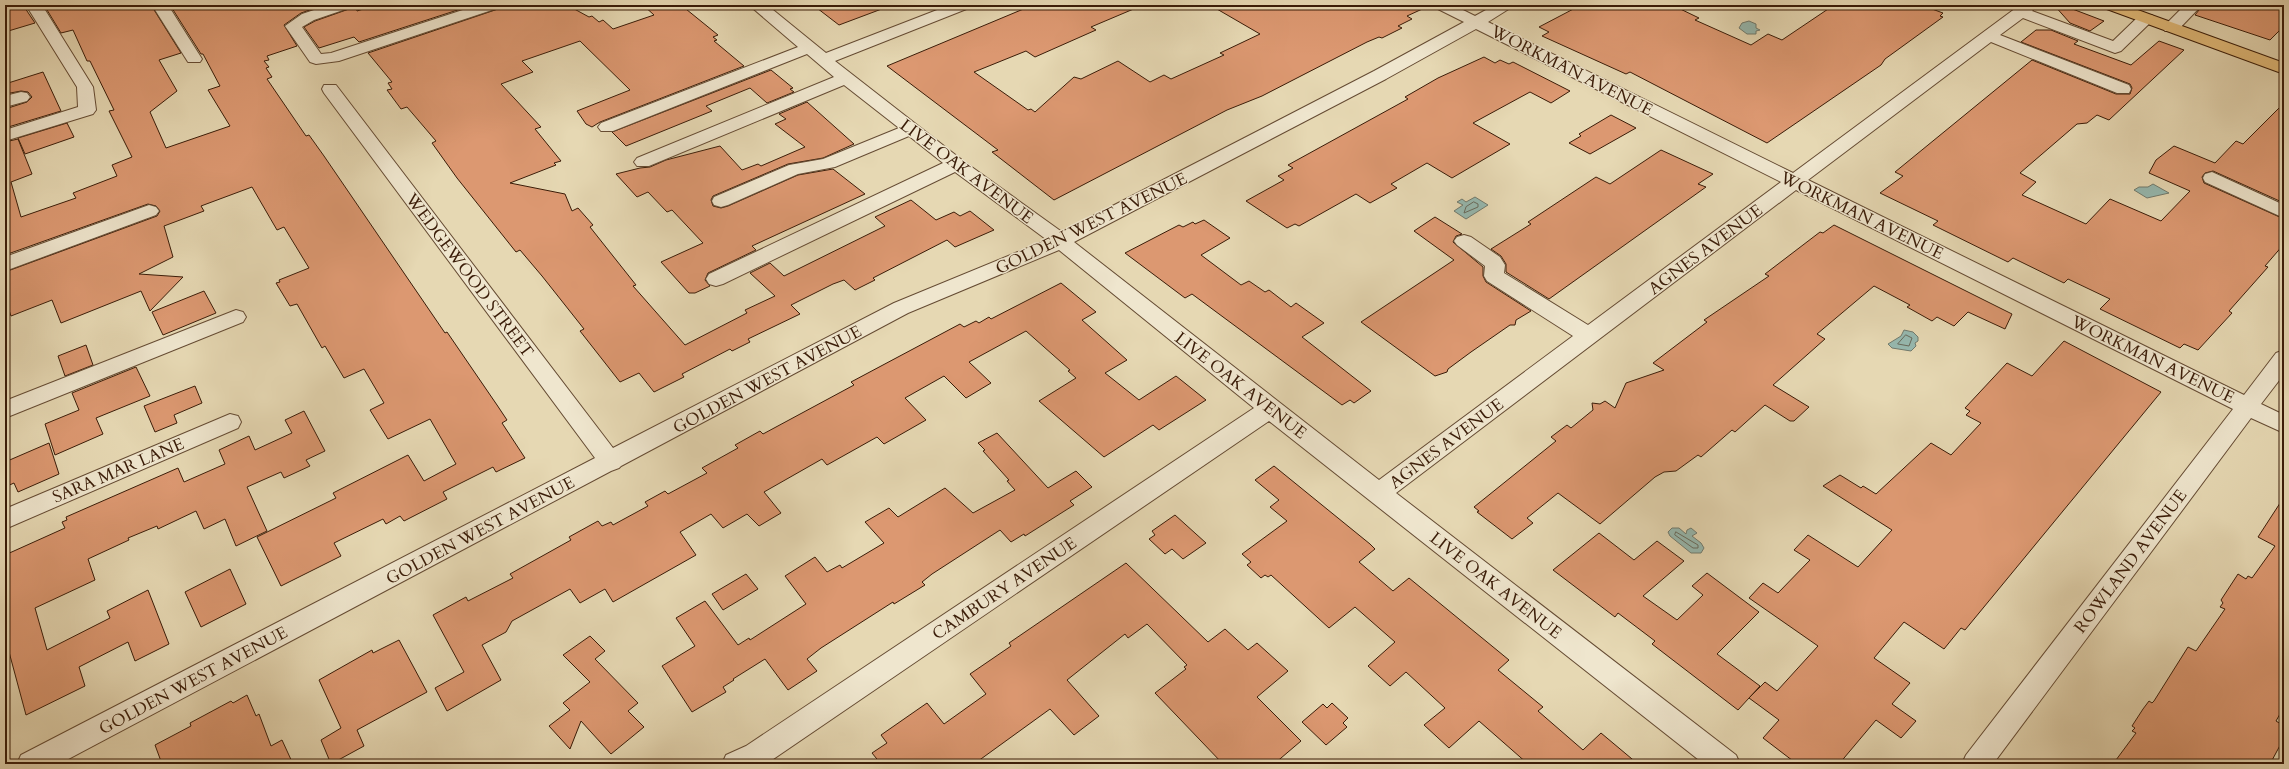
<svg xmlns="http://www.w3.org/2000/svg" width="2289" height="769" font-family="Cardo,serif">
<rect width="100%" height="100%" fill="#e6d8b3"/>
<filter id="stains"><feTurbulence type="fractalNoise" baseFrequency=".005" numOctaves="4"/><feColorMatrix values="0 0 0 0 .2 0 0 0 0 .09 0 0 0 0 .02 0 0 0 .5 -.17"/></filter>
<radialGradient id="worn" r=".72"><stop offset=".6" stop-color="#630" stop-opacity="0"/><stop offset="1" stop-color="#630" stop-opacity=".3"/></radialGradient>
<!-- water -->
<g fill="#96b9b0" stroke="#717a6d">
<path d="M1749 21 1756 24V28L1760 30 1756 31V34H1747L1739 28 1742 23Z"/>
<path d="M2153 184 2169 193 2147 198 2134 190 2139 187H2148Z"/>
<path d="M1475 197 1488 205 1466 219 1454 211 1463 205 1457 202 1462 199 1466 202Z"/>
<path d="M1904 330 1913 332 1918 337V341L1915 343 1916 346 1911 351 1892 348 1888 344 1901 336Z"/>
<path d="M1672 528H1679L1686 534 1687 530 1691 528 1697 533 1692 536 1701 543 1704 548 1701 553H1691L1670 536 1668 532Z"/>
</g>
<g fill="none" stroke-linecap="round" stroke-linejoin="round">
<!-- shore -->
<g stroke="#686a5c" stroke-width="1">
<path d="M1474 202 1478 204V207L1464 213 1466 207Z"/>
<path d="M1906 335 1912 338 1909 346 1898 344Z"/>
<path d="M1676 532 1698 545V548H1693L1675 535Z"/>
</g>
</g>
<!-- building -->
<g fill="#dc9871" stroke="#3a1c08">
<path d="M23 5 35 23 5 32V10Z"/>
<path d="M44 5H151L181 53 159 60 177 91 150 112 166 148 230 126 208 90 220 86 203 54H201L170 5H324L301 13 284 25 297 46 267 56 269 60 264 61 269 67 266 68 272 77 267 79 306 136 309 135 324 156 445 333 447 332 497 405 507 420 502 423 525 458 496 472 493 467 443 492 447 499 404 521 400 516 386 524 383 519 334 543 341 556 281 586 257 537 336 498 333 493 408 455 424 481 456 464 430 419 388 439 370 410 384 403 364 369 344 378 325 346 322 348 297 304 290 306 276 283 280 282 279 280 309 268 284 227 277 230 252 187 201 206 204 211 164 226 173 257 139 274 183 277 150 311 141 291 61 323 52 300 11 316 5 298V272L157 216 160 211 156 206 148 204 5 255V142L18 139 32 174 11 182 21 217 76 198 73 193 117 176 112 165 132 157 109 111 114 110 90 61H87L73 30 61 33Z"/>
<path d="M354 5H356L357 11 376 5H473L359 42 354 37 319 48 304 27 315 21 349 9Z"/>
<path d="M502 5H567L589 17 592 16 599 22 603 20 613 29 654 15 643 5H681L718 35 713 37 717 40 714 41 744 66 600 122 592 127 586 124 577 111 630 90 580 41 522 61 533 72 501 84 541 127 535 129 561 161 554 163 556 165 510 183 565 194 572 211 578 208 593 225 590 227 636 285 633 286 685 345 747 313 745 310 775 296 750 273 770 263 784 276 885 226 875 217 911 200 936 220 954 212 960 216 970 211 994 230 955 247 947 240 873 278 875 280 855 290 844 280 833 284 791 305 800 314 748 339 750 342 732 351 730 349 682 374 684 377 654 392 639 373 620 382 580 331 584 329 542 276 520 250 516 252 457 178 432 143 436 141 407 107 401 109 387 90 392 89 388 83 392 82 368 53 498 9Z"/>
<path d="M813 5H886L887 7 839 25Z"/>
<path d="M1033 5H1143L1091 27 1096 30 1035 57 1026 51 974 72 1028 110 1031 109 1035 112 1074 77 1081 79 1118 61 1150 82 1164 75 1171 79 1224 55 1220 53 1260 34 1210 5H1431L1407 16 1412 19 1398 26 1402 28 1382 38 1379 37 1367 42 1262 96 1227 110 1054 200 992 152 998 150 887 66Z"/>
<path d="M1581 5H1672L1699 18 1695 20 1751 45 1768 34 1782 40 1834 5H1921L1943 13 1940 16 1943 17 1885 59 1881 65 1767 143 1630 72 1626 74 1542 36 1549 32 1539 27Z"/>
<path d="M2054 5H2062L2104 21 2090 31 2070 23Z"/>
<path d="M2203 5H2284V26L2270 40 2195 15Z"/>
<path d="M2036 30H2051L2078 41 2074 44 2131 65 2159 41 2184 50 2109 120 2097 115 2087 123 2077 124 2020 173 2036 182 2022 195 2086 224 2110 199 2161 221 2190 191 2149 173 2156 160 2174 146 2215 163 2236 141 2243 144 2284 103V203L2213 171 2205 173 2202 177 2204 183 2284 219V244L2265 266 2268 267 2229 311 2232 313 2198 350 2184 344 2180 348 2100 309 2110 299 2068 279 2064 283 2013 258 2008 262 1933 225 1938 221 1880 193 1903 176 1895 172 2032 60 2116 94H2130L2132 88 2130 84 2021 42Z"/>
<path d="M1484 57 1495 63 1500 60 1509 64 1513 62 1570 91 1551 103 1530 92 1473 123 1510 144 1452 178 1427 163 1391 184 1397 188 1370 203 1356 194 1299 226 1295 224 1287 228 1246 201 1284 180 1278 176 1293 168 1288 165 1408 99 1405 97 1438 78Z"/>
<path d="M771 70 793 88 790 89 794 92 767 103 750 88 706 106 712 111 626 146 612 132Z"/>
<path d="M43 72 61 111 5 128V109L27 102 32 97 28 92 21 91 5 94V84Z"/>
<path d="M807 102 854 144 823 158 788 164 713 196 711 200 713 206 721 208 728 206 798 175 833 169 865 194 752 246 756 250 708 273 705 280 710 286 695 293H689L661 262 703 243 672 210 667 212 648 192 637 197 616 174 640 168 650 167 666 160 720 146 742 170 758 164 761 166 805 147 775 124 786 119 779 114Z"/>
<path d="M1611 115 1636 128 1590 154 1569 143 1581 136 1579 134Z"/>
<path d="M67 123 74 137 25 154 18 138Z"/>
<path d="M1661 150 1713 174 1698 184 1706 187 1549 299 1506 272V264L1501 256 1491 249 1531 224 1528 222 1596 177 1610 184Z"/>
<path d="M1435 217 1462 234 1456 236 1453 242 1483 267V276L1486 282 1531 311 1516 320 1515 325H1510L1471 352 1448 369 1447 372 1435 376 1361 322 1454 260 1414 231Z"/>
<path d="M1204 220 1230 238 1201 255 1241 285 1249 281 1265 292 1269 290 1291 307 1296 303 1324 323 1302 337 1371 391 1354 403 1350 400 1342 405 1192 294 1185 298 1125 253 1179 225 1183 227 1193 222 1195 224Z"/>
<path d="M1834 225 2012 314 2005 329 1968 312 1954 326 1937 317 1932 321 1907 307 1910 305 1874 286 1817 334 1825 339 1773 385 1809 407 1794 421H1790L1765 405 1735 432 1732 430 1701 457 1698 455 1676 471 1664 472 1655 477 1600 524 1558 493 1527 518 1533 523 1512 539 1477 512 1479 511 1474 507 1556 441 1551 437 1567 425 1571 428 1593 410 1592 403 1600 404 1605 401 1615 408 1626 383 1664 370 1653 363 1707 322 1704 320 1769 276 1765 274 1820 232 1823 233Z"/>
<path d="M1061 283 1096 312 1082 320 1127 360 1105 373 1139 400 1176 376 1206 400 1159 430 1153 425 1104 457 1039 401 1076 378 1068 371 1070 370 1026 331 969 362 991 383 966 398 944 376 905 398 926 420 884 444 877 437 827 465 822 459 764 492 781 513 759 526 747 514 723 528 711 514 680 532 696 555 613 602 605 589 580 603 570 589 512 621 506 632 482 645 501 680 447 711 435 688 464 672 433 615 466 597 468 601 513 578 510 574 571 540 569 537 598 521 602 526 611 522 613 525 648 506 645 502 665 491 668 494 707 473 702 468 738 448 735 445 760 431 763 434 854 385 851 382 960 324 964 327 976 321 979 323 989 317 991 319Z"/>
<path d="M204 291 216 313 163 335 152 312Z"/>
<path d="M2064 341 2161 392 1965 630 1961 628 1944 649 1904 622 1874 658 1910 683 1892 704 1916 721 1901 738 1876 720 1839 764H1797L1763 738 1779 720 1749 698 1765 682 1777 691 1818 646 1749 598 1763 583 1778 593 1810 560 1794 550 1808 535 1858 567 1892 530 1823 486 1840 475 1861 488 1863 486 1876 494 1931 443 1951 455 1981 423 1966 415 1970 411 1965 408 2007 363 2032 376Z"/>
<path d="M86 345 93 365 65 376 58 356Z"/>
<path d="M136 367 150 396 96 418 103 434 55 455 45 424 79 410 72 393Z"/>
<path d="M195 386 202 403 174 415 177 423 155 432 144 406Z"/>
<path d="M304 411 325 451 306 460 310 466 284 478 281 472 247 487 267 531 236 546 225 519 204 529 196 511 158 529 157 526 128 538 129 540 88 559 95 580 35 608 47 650 110 618 107 611 148 590 169 644 135 661 128 642 79 667 85 686 26 715 5 637V555L65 528 62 522 67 520 66 517 178 468 184 482 225 464 219 450 249 436 255 450 292 433 285 420Z"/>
<path d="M997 433 1048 488 1076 471 1092 487 1070 501 1074 505 1025 536 1024 534 1011 542 1000 530 932 574 922 582 925 585 894 604 893 602 821 648 807 659 817 671 788 690 765 659 733 679 734 680 723 687 726 692 692 712 662 666 695 646 676 618 705 601 738 645 749 638 750 640 806 604 785 576 815 557 827 572 840 565 842 568 884 543 865 522 889 508 898 517 945 488 973 513 1015 490 1007 481 1009 480 983 451 985 450 978 443Z"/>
<path d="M49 443 59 474 18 492 14 483 5 487V462Z"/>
<path d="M1274 466 1370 544 1375 549 1359 562 1393 591 1409 578 1509 660 1498 670 1543 707 1538 711 1583 750 1601 733 1638 764H1528L1479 721 1449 748 1424 725 1445 708 1406 672 1390 686 1368 666 1395 642 1355 607 1329 628 1271 575 1268 577 1265 575 1261 578 1247 565 1251 562 1242 554 1287 521 1270 507 1279 500 1255 480Z"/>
<path d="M2284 497V701L2281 705 2284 707 2276 721 2284 726V738L2270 764H2113L2136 733 2132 731 2135 728 2132 726 2143 709 2149 701 2152 703 2154 701 2188 647 2196 651 2225 609 2220 607 2223 603 2221 600 2238 574 2246 579 2248 576 2252 578 2275 546 2258 537Z"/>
<path d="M1175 515 1206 543 1183 559 1172 549 1165 554 1149 539 1155 535 1152 531Z"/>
<path d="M1599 533 1634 560 1657 541 1684 561 1643 596 1677 620 1703 595 1692 586 1707 573 1759 612 1717 654 1760 686 1738 710 1652 644 1655 641 1618 613 1615 617 1553 570Z"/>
<path d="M1126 563 1208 642 1225 629 1248 650 1257 643 1288 671 1257 697 1301 741 1274 764H1223L1155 693 1186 669 1184 667 1187 665 1147 624 1128 638 1125 634 1067 680 1099 716 1074 735 1050 709 974 764H881L872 753 887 743 881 735 927 703 944 724 986 694 970 674 1011 646 1009 643Z"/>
<path d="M230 569 246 604 201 627 185 592Z"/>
<path d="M746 574 758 589 723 610 712 594Z"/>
<path d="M590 636 605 651 595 659 638 703 628 711 644 727 611 754 581 721 570 749 549 726 570 710 563 703 590 682 563 655Z"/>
<path d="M399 640 427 692 357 730 364 746 331 764 321 740 341 728 319 680 372 650 373 653Z"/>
<path d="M247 695 256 716 259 714 271 746 282 740 293 764H162L155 745 191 726 190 723 231 701 233 703Z"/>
<path d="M1332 703 1348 718 1343 723 1347 727 1326 745 1302 722 1323 704 1327 708Z"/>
</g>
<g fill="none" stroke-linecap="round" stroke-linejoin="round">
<defs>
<g id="minor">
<path d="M26 5H42L93 87 96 110 93 114 5 141V130L78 107 77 87Z"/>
<path d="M152 5H168L202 59 200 62H188Z"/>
<path d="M329 5H352L349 8 314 20 302 27 321 54 331 53 478 5H501L498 8 339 61 316 64 310 62 285 26 302 14Z"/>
<path d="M749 5H767L826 53 950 5H972L969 8 835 61 962 160 1062 232 1374 71 1464 22 1436 8 1433 5H1453L1475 16 1495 5H1515L1488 22 1793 173 2020 5H2038L2032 11 2113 41 2140 15H2152L2154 18 2152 21 2121 51 2115 53 2023 18 2000 35 2129 85 2131 89 2129 93H2117L1991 42 1808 180 2244 395 2276 353 2284 350V374L2261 404 2284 415V433L2251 418 1993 764H1962L1966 755 2233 409 1796 190 1396 493 1736 755 1740 764H1704L1269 421 766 764H722L726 755 746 746 1254 408 1059 250 908 313 621 466 619 468 611 471 59 764H17L21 755 595 458 324 93 322 89 324 85H336L613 448 894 303 1047 240 955 172 723 284 716 286 709 284 706 279 709 274 943 163 909 136 835 167 798 174 728 205 721 207 714 205 712 201 714 197 789 165 823 159 899 128 844 85 649 166H637L634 162 637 158 834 77 807 54 613 131H601L598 127 601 123 798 47ZM1476 29 1781 182 1588 325 1504 273 1505 265 1500 257 1471 237 1464 235 1457 237 1454 241 1457 245 1485 266 1484 276 1487 281 1573 336 1379 480 1074 242 1386 79Z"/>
<path d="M2185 5H2202L2177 31H2165L2163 28 2165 25Z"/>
<path d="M21 92 27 93 30 97 27 101 5 107V96Z"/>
<path d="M2212 172 2284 205V218L2205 182 2203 178 2205 174Z"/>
<path d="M149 205 156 207 159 211 156 215 5 271V257Z"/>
<path d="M236 310 243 312 246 317 243 322 5 418V401Z"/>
<path d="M230 414 238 416 241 422 238 428 5 529V509Z"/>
</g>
<path id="major" d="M2101 5H2124L2284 63V74L2104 8Z"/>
</defs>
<!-- minor casing -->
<use href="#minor" stroke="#654b33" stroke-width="2"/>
<!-- major casing -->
<use href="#major" stroke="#3a1c08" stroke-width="2"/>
<!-- minor -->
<use href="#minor" fill="#efe6ce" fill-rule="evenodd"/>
<!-- major -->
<use href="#major" fill="#e3bc7a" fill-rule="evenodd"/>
</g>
<g text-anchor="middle" stroke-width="3" stroke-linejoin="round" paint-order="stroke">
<!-- street labels -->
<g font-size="17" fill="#3a1c08" stroke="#efe6ce">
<text transform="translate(1572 70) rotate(27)" y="6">WORKMAN AVENUE</text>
<text transform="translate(967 171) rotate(37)" y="6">LIVE OAK AVENUE</text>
<text transform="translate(1862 215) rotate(26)" y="6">WORKMAN AVENUE</text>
<text transform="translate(1091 223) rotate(-26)" y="6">GOLDEN WEST AVENUE</text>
<text transform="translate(1705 249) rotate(-37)" y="6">AGNES AVENUE</text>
<text transform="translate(470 275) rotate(53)" y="6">WEDGEWOOD STREET</text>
<text transform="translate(2153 359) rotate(26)" y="6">WORKMAN AVENUE</text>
<text transform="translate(767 379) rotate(-28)" y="6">GOLDEN WEST AVENUE</text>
<text transform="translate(1241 385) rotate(38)" y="6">LIVE OAK AVENUE</text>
<text transform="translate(1446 443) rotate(-37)" y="6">AGNES AVENUE</text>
<text transform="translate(118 470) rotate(-23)" y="6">SARA MAR LANE</text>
<text transform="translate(480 530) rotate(-28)" y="6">GOLDEN WEST AVENUE</text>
<text transform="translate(2130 561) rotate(-53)" y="6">ROWLAND AVENUE</text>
<text transform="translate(1496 585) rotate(38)" y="6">LIVE OAK AVENUE</text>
<text transform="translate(1004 588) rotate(-34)" y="6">CAMBURY AVENUE</text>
<text transform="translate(193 680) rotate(-28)" y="6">GOLDEN WEST AVENUE</text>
</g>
</g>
<!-- margin -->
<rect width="2289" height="769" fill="none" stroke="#e6d8b3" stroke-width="20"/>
<rect x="6" y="6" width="2277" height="757" fill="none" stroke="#3a1c08" stroke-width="2"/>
<rect x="10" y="10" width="2269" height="749" fill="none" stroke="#3a1c08"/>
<rect width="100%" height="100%" filter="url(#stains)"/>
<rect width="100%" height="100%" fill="url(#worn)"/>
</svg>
